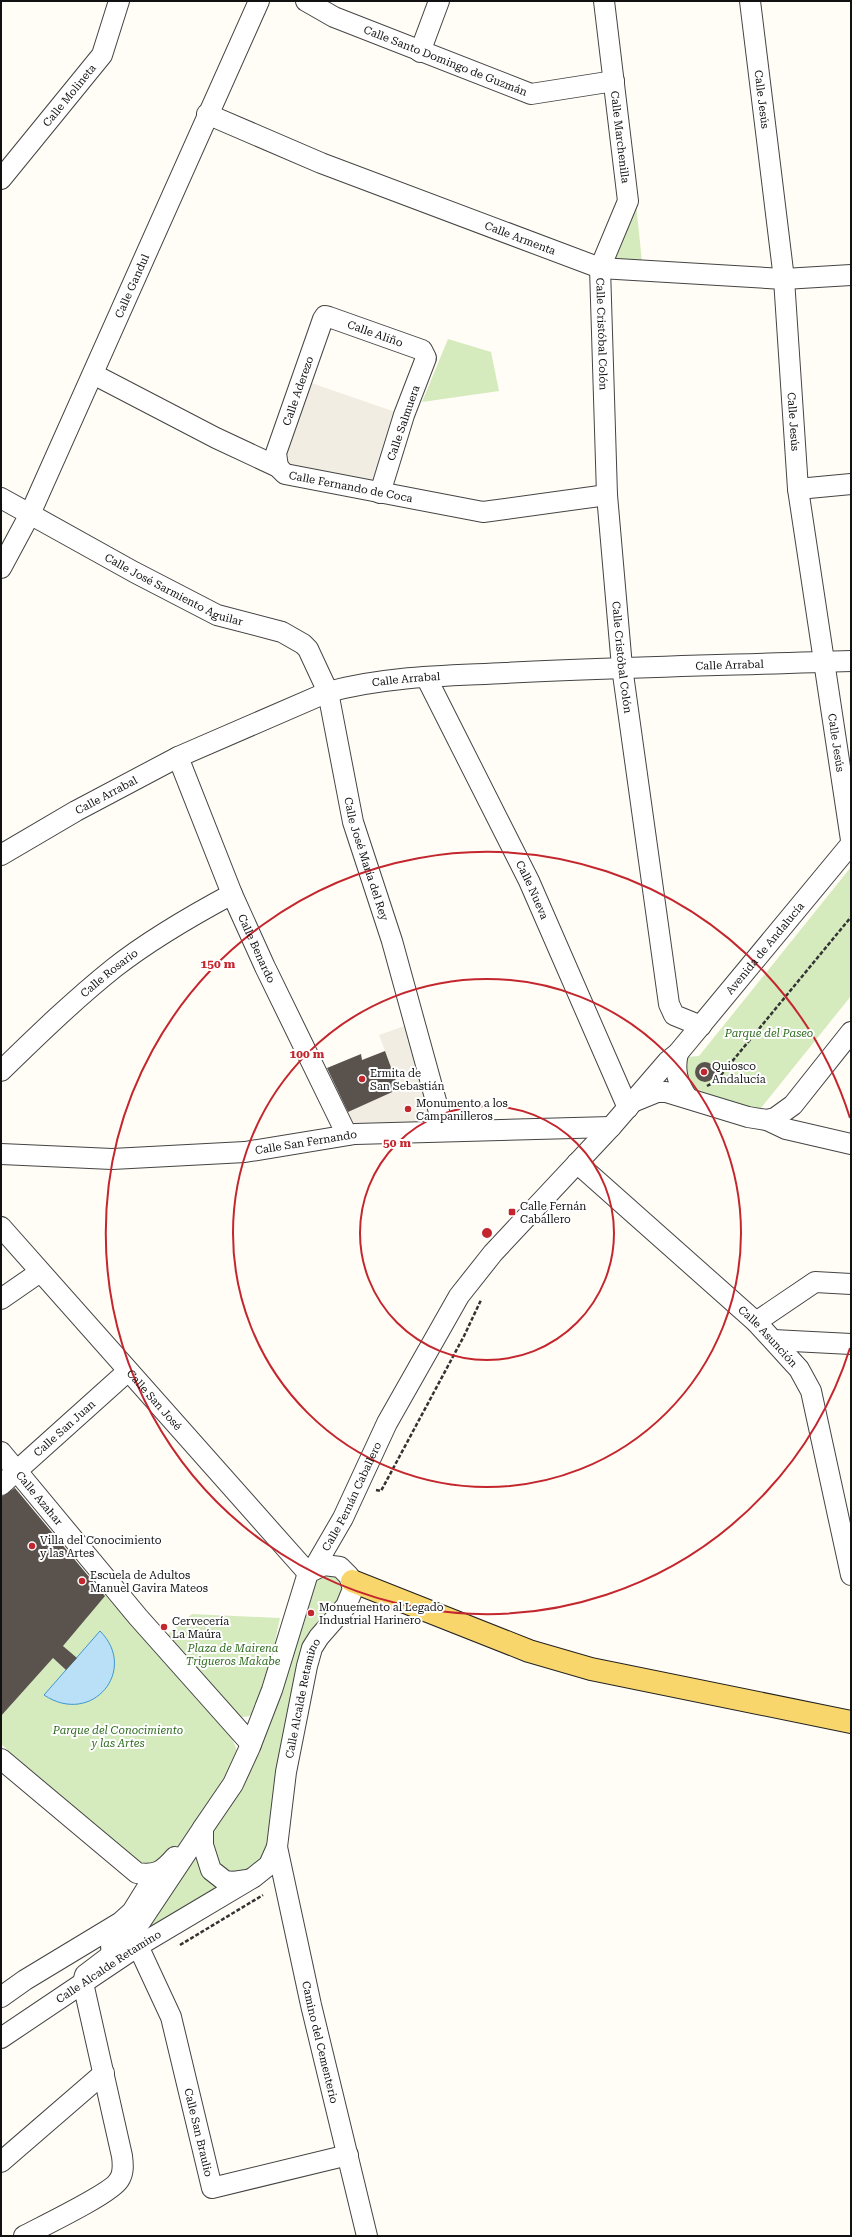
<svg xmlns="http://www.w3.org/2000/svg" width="852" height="2237" font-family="'Roboto Serif',serif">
<rect width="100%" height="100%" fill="#fffdf5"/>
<!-- green -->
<g fill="#d5ebbd">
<path d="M636 203 642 262 608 261Z"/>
<path d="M448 339 491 352 499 391 422 402Z"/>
<path d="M851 867V996L757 1113 691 1090 682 1062 686 1057 699 1056Z"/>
<path d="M316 1575 338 1576 345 1593 328 1615 266 1856C251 1871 240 1877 220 1866L209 1832Z"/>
<path d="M105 1595 231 1736 238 1753 225 1780 172 1855 164 1864 138 1869 1 1744V1716L53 1658 66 1670 76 1658 63 1646Z"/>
<path d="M192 1614 280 1618C275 1638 266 1701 254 1713 250 1717 244 1717 239 1717L167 1635Z"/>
<path d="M193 1851C198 1868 207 1878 222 1887L146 1931Z"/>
</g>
<!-- plaza -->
<g fill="#f1ede2">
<path d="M303 380 404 415 380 493 285 474 276 453Z"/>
<path d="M413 1023 444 1130 355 1134 338 1116 399 1089 379 1035Z"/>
</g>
<!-- water -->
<path fill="#b9e0f7" stroke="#3f96cf" d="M100 1631C139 1670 92 1727 44 1695Z"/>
<!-- building -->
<g fill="#5a524d">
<path d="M385 1051 399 1089 348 1112 327 1068 361 1054 362 1060Z"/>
<circle cx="705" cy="1072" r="10"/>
<path d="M15 1488 105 1596 63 1646 77 1658 66 1670 53 1658 1 1716V1497Z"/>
</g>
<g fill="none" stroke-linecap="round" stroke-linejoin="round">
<defs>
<g id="minor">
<path id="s1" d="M306 1 334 17 531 94 614 81"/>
<path id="s2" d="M604 1 628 201 600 268 607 495 622 667 669 1004 674 1015 701 1026"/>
<path id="s3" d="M750 1 784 279 798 489 851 840"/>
<path d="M420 52 439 1"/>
<path id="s4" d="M207 114 321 163 600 268 784 279 851 275"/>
<path id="s5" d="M1 179 102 55 119 1"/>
<path id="s6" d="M93 374 216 438 278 467 285 474 483 512 607 495"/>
<path id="s7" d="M278 467 276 453 323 319 325 316 329 317 422 350 426 358 404 415 380 493"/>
<path d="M798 489 851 484"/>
<path id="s8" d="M1 498 134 572 217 615 282 632 303 644 308 649 328 692 353 822 392 941 444 1130"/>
<path id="s9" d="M1 568 30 514 259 1"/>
<path id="s10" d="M426 677 529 881 628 1108"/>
<path id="s11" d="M178 757 232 894 265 967 347 1135"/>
<path id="s12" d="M1 855 76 811 178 757 328 692C385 676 447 676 505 673 621 667 736 665 851 661"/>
<path d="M678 1053C674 1070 677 1082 687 1097"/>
<path id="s13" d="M1 1071C37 1036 74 1000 114 968 151 939 191 916 232 894"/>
<path d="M635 1101 657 1092H666L748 1117 767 1120 775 1118 793 1105 851 1032"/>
<path d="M767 1120 786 1129 851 1144"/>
<path id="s14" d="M1 1154 112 1159 245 1152 355 1134 611 1127"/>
<path id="s15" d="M577 1163 756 1322 799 1369 811 1391 851 1575"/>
<path id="s16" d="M1 1227 308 1573"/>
<path d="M1 1299 40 1272"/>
<path d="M756 1322 815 1282 851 1284"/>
<path d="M773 1340 851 1344"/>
<path id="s17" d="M1 1452 138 1617 251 1744"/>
<path id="s18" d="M1 1485 128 1371"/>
<path id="s19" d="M314 1568 343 1518 387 1423 459 1296 493 1253 611 1127 668 1061 678 1053 851 844"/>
<path d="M1 1759 137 1873C156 1876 163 1871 175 1857"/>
<path id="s20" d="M277 1847 311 2005 367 2236"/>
<path id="s21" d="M138 1946 171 2017 212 2188 348 2155"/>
<path d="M111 1947 137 1927 203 1828"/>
<path d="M1 1997 25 1980 121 1922 132 1912 155 1875"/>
<path id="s22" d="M1 2038 138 1946 254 1877 269 1865 277 1847 286 1772 307 1666 312 1648 319 1637 346 1606 353 1589 349 1576 340 1567 324 1565 308 1573 272 1690 250 1747 233 1784 203 1828V1845L211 1870 225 1881 233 1882 247 1880"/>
<path d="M1 2162 104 2073"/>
<path d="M24 2236C41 2227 112 2193 119 2180 124 2173 123 2164 122 2156L83 1983 85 1975 114 1953 123 1940"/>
</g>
<path id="major" d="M352 1581 529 1651 591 1669 851 1722"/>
</defs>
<!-- minor casing -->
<use href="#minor" stroke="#444" stroke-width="22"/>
<!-- major casing -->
<use href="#major" stroke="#222" stroke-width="24"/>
<!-- path -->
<g stroke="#333" stroke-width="2.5" stroke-dasharray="4 2" stroke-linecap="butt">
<path d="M707 1086 716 1081 851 917"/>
<path d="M376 1490 381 1491 464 1336 481 1300"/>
<path d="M180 1945 263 1895"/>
</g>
<!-- minor -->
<use href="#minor" stroke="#fff" stroke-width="20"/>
<!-- major -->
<use href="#major" stroke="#f9d66b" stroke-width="22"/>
</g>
<!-- distance rings -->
<g fill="none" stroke="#c4262e" stroke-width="2">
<circle cx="487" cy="1233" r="127"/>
<circle cx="487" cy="1233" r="254"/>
<path d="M850 1348A381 381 0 1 1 850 1118"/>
</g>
<!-- markers -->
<g fill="#c4262e" stroke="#fff" stroke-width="1.5">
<circle cx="704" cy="1072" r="4"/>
<circle cx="362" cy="1079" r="4"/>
<circle cx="408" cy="1109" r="4"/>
<rect x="508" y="1208" width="8" height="8" rx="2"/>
<circle cx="32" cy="1546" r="4"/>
<circle cx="82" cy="1581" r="4"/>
<circle cx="311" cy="1613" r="4"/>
<circle cx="164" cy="1627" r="4"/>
</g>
<g text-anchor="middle" stroke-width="4" stroke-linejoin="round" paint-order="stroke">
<!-- street labels -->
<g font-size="11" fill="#111" stroke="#fff">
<text dy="4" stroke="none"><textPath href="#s1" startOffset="152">Calle Santo Domingo de Guzmán</textPath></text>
<text dy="4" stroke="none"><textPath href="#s5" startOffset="108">Calle Molineta</textPath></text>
<text dy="4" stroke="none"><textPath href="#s3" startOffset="99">Calle Jesús</textPath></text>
<text dy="4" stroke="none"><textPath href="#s2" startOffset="137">Calle Marchenilla</textPath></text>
<text dy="4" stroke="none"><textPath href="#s4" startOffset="337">Calle Armenta</textPath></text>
<text dy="4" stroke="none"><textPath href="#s9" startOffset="311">Calle Gandul</textPath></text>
<text dy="4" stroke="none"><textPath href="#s7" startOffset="213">Calle Aliño</textPath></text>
<text dy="4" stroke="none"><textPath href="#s2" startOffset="340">Calle Cristóbal Colón</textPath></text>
<text dy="4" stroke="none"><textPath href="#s7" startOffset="80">Calle Aderezo</textPath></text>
<text dy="4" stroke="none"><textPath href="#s3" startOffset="423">Calle Jesús</textPath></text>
<text transform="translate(403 423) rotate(-71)" y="4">Calle Salmuera</text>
<text dy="4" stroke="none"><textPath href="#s6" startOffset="284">Calle Fernando de Coca</textPath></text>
<text dy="4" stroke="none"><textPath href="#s8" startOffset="196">Calle José Sarmiento Aguilar</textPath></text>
<text dy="4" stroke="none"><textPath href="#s2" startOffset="664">Calle Cristóbal Colón</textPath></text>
<text dy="4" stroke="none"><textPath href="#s12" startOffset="769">Calle Arrabal</textPath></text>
<text dy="4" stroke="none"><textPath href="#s12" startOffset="445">Calle Arrabal</textPath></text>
<text dy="4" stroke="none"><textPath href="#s3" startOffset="747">Calle Jesús</textPath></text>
<text dy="4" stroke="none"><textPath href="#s12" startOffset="121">Calle Arrabal</textPath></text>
<text dy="4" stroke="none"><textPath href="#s8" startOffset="563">Calle José María del Rey</textPath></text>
<text dy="4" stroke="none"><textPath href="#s10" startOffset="238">Calle Nueva</textPath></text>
<text dy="4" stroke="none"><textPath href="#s19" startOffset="772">Avenida de Andalucía</textPath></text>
<text dy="4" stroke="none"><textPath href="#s11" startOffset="207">Calle Benardo</textPath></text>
<text dy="4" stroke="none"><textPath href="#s13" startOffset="146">Calle Rosario</textPath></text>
<text dy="4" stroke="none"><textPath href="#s14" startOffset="306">Calle San Fernando</textPath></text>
<text dy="4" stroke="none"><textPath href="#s15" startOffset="258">Calle Asunción</textPath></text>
<text dy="4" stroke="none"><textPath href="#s16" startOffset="231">Calle San José</textPath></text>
<text dy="4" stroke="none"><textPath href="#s18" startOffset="85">Calle San Juan</textPath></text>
<text dy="4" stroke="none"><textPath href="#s19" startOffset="81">Calle Fernán Caballero</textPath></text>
<text dy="4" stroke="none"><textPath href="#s17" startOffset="60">Calle Azahar</textPath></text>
<text dy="4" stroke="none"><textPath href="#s22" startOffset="490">Calle Alcalde Retamino</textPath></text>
<text dy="4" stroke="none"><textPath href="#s22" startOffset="129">Calle Alcalde Retamino</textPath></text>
<text dy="4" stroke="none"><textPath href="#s20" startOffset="200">Camino del Cementerio</textPath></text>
<text dy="4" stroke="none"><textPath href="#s21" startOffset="197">Calle San Braulio</textPath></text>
</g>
<!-- park labels -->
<g font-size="11" font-style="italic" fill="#2f6b1f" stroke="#fff">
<text x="769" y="1037">Parque del Paseo</text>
<text x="233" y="1652">Plaza de Mairena<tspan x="233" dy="13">Trigueros Makabe</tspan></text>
<text x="118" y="1734">Parque del Conocimiento<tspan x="118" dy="13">y las Artes</tspan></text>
</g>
<!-- poi labels -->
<g font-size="11" fill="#111" stroke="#fff" text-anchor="start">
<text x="712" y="1070">Quiosco<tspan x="712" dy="13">Andalucía</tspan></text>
<text x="370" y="1077">Ermita de<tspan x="370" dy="13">San Sebastián</tspan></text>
<text x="416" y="1107">Monumento a los<tspan x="416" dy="13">Campanilleros</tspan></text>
<text x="520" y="1210">Calle Fernán<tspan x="520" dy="13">Caballero</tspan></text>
<text x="40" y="1544">Villa del Conocimiento<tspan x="40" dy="13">y las Artes</tspan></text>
<text x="90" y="1579">Escuela de Adultos<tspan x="90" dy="13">Manuel Gavira Mateos</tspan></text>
<text x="319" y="1611">Monuemento al Legado<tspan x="319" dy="13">Industrial Harinero</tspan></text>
<text x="172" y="1625">Cervecería<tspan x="172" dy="13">La Maúra</tspan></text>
</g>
</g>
<circle cx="487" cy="1233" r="6" fill="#c4262e" stroke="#fff" stroke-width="2"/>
<g font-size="12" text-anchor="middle" font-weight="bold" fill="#c4262e" stroke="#fff" stroke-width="4" stroke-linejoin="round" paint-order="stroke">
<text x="218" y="968">150 m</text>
<text x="307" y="1058">100 m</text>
<text x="397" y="1147">50 m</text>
</g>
<!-- border -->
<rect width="852" height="2237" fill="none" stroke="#111111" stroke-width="4"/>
</svg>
